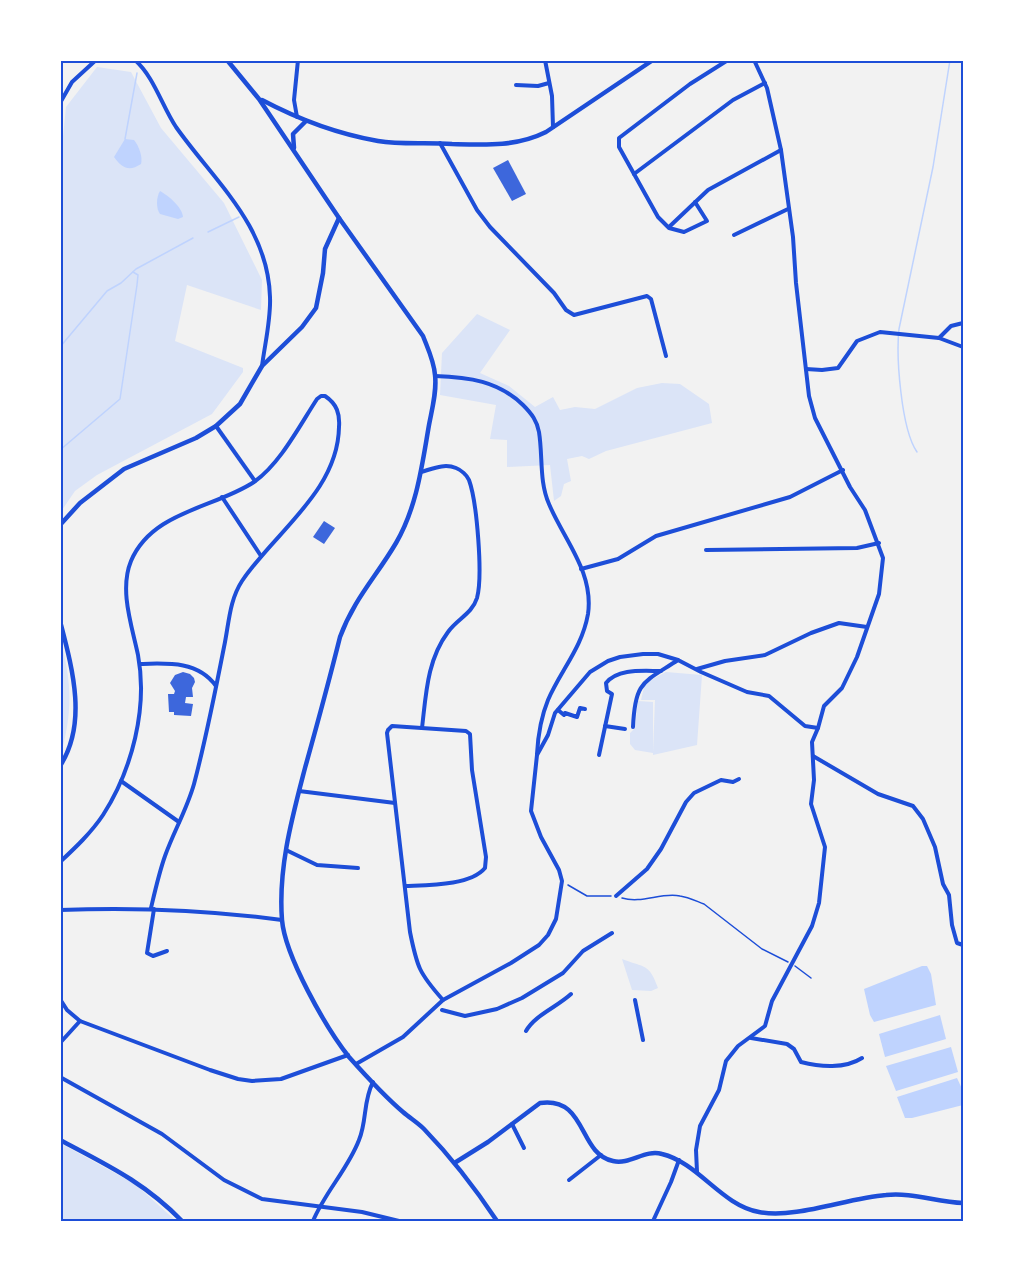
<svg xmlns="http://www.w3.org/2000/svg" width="1023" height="1281" font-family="Merriweather,serif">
<rect width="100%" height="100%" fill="#f2f2f2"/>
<!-- green -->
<g fill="#dbe4f7">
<path d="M97 67 131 72 161 128 224 203 262 280 261 310 187 285 175 341 243 368V372L212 414 97 475 75 491 60 513V166L66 107Z"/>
<path d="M477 314 510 330 480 373 509 386 535 407 553 397 560 410 575 407 595 409 637 388 662 383 680 384 709 404 712 423 606 451 589 459 582 456 567 459 571 481 564 484 561 496 554 501 550 465 507 467V440L490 439 496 405 440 395 442 353Z"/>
<path d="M60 638C72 683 73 712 60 757Z"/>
<path d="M666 672 702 675 697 745 653 755V753L635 750 630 744V733L635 728 638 701 653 702V752L655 700H641L645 683Z"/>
<path d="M622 959C645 968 649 963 658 988L651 991 632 990Z"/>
<path d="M60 1143 135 1184 176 1221H60Z"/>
</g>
<!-- water -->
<g fill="#bfd3fe">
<path d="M125 139 134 140C139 146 143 157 141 164 129 172 122 168 114 157Z"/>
<path d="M160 191C169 196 182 207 183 217L178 219 160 214C156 209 156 197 160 191Z"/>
<path d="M922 966H927L931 974 936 1005 874 1022 870 1015 864 989Z"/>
<path d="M940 1015 946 1039 885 1057 879 1034Z"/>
<path d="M951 1047 958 1072 896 1091 886 1066Z"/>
<path d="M957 1078 963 1091V1105L912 1118H905L897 1097Z"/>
</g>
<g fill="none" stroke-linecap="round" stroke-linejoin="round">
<!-- stream -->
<g stroke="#bfd3fe" stroke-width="1.5">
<path d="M125 139 137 73"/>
<path d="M208 232 239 217"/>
<path d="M60 347 107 291 121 283 136 269 193 238"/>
<path d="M60 450 120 399 137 285 138 275 133 272"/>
<path d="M917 452C901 429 896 356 899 329L933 167 950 60"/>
</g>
</g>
<!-- building -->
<g fill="#3d67dc">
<path d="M508 160 526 194 512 201 493 168Z"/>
<path d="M324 521 335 528 324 544 313 537Z"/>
<path d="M183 672 190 674 194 678 195 682 192 688 193 697H186L185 703 193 704 191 716 174 715V712H169L168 694H174L175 691 170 683 175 675Z"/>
</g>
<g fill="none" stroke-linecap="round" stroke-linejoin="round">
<!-- path -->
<g stroke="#1d4ed8" stroke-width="1.5">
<path d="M568 885 587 896H611"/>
<path d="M622 898C642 904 661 892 680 896 688 897 696 901 704 904L762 949 788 962"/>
<path d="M795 966 811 978"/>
</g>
<!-- minor -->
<g stroke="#1d4ed8" stroke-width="4">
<path d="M135 60C154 77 162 106 176 127 214 181 268 225 270 297 271 319 265 343 262 366"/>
<path d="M545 60 552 96 553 127"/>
<path d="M516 85 538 86 549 83"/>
<path d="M60 103 72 82 96 60"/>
<path d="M297 117 294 100 298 60"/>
<path d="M440 143 477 210 490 227 554 293 566 310 574 315 647 296 651 299 666 356"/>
<path d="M634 174 733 100 765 83"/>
<path d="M695 202 707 221 684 232 669 228 658 217 619 147V138L690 84 728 60"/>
<path d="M669 227 708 190 781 150"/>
<path d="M734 235 788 209"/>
<path d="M939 338 951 326 963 323"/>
<path d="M806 369 822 370 838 368 857 341 880 332 939 338 963 347"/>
<path d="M435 376C469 377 498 381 523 405 532 414 537 421 539 432 543 457 539 481 549 504 564 540 594 572 588 614 582 648 561 670 548 700 541 717 538 736 537 754"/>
<path d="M216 426 255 481"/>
<path d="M421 472C432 469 444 463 456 468 461 470 467 475 469 480 477 502 483 576 477 598 472 614 457 619 448 632 427 660 426 695 422 728"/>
<path d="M222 497 261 556"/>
<path d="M706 550 857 548 879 543"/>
<path d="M581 569 618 559 656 536 790 497 843 470"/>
<path d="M140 664C168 663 198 661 216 686"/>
<path d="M697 669 725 661 765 655 811 633 839 623 867 627"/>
<path d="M558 710 564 715 565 713 577 717 580 708 585 709"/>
<path d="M605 726 625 729"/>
<path d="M633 727C635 681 643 683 678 660"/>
<path d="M599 755 612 694 607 691 606 683C618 668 643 671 661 671"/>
<path d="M813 756 878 794 913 806 923 819 935 847 943 884 949 895 952 925 957 943 963 945"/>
<path d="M121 781 179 822"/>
<path d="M299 791 395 803"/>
<path d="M286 850 317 865 358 868"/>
<path d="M60 862C75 848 91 833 103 815 132 770 148 708 138 655 132 626 119 590 131 561 152 511 215 508 254 482 280 464 300 425 317 399L321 396H325C337 404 340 414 339 427 338 491 275 532 242 581 229 601 229 624 224 647 215 693 206 739 194 784 187 809 174 831 165 856 159 873 155 891 151 908"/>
<path d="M405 886C427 885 470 886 485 868L486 857 472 770 470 734 466 731 392 726 388 730 387 733 410 932C417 967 419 973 443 1000"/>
<path d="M616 896 647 869 661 849 686 802 694 793 721 780 733 782 739 779"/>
<path d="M154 909 147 953 153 956 167 951"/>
<path d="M60 910C135 907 208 910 282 920"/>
<path d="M60 999 67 1010 80 1021 210 1070 238 1079 252 1081 281 1079 348 1055"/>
<path d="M635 1000 643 1040"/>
<path d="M442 1010 465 1016 497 1009 522 998 563 973 583 951 612 933"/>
<path d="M526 1031C535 1015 557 1007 571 994"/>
<path d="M751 1038 787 1044 794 1049 801 1062C820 1067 845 1069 862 1058"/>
<path d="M60 1043 80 1021"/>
<path d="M356 1064 403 1037 443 1000 511 963 539 945 548 935 556 919 562 881 559 870 541 837 531 811 537 755 548 735 555 713 590 672 608 661 620 657 643 654H658L678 660 701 672 747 692 769 696 805 726 818 728 824 706 842 688 857 657 879 594 883 558 865 510 850 487 815 418 809 396 796 283 793 237 781 150 767 88 754 60"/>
<path d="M60 1077 162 1134 224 1180 262 1199 362 1212 399 1221"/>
<path d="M512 1124 524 1148"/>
<path d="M697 1172 696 1150 700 1126 719 1090 726 1061 738 1046 765 1026 772 1001 812 926 819 903 825 847 811 804 814 780 812 742 818 728"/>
<path d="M569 1180 601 1155"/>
<path d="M313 1221C325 1192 348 1169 359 1140 367 1121 363 1101 373 1082"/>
<path d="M653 1221 671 1182 679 1160"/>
</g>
<!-- tertiary -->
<g stroke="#1d4ed8" stroke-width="4.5">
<path d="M60 525 80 503 124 469 196 438 216 426 240 404 262 366 302 327 316 308 323 273 325 249 339 218"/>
<path d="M60 621C72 667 88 723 60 766"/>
<path d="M60 1140C107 1165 144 1182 182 1221"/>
<path d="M456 1162 488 1142 540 1103C587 1096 578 1154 613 1161 630 1165 645 1149 662 1154 699 1163 721 1205 759 1212 796 1219 847 1198 886 1195 911 1192 937 1202 963 1203"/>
</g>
<!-- secondary -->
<g stroke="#1d4ed8" stroke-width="4.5">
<path d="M227 60 259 99 339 218 423 336C428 349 434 361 435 375 437 391 432 409 429 425 422 465 417 507 396 543 376 577 354 599 340 637 329 681 317 725 305 768 292 818 278 868 282 920 285 956 326 1028 349 1057 366 1076 384 1096 403 1112 410 1118 418 1123 424 1129 452 1158 475 1188 497 1221"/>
<path d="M262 100C298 119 338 134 378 141 402 145 427 142 452 144 484 145 516 147 546 132L653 60"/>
<path d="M294 148 293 134 306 121"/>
</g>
</g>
<!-- border -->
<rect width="1023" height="1281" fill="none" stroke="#ffffff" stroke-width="123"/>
<rect x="62" y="62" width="900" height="1158" fill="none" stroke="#1d4ed8" stroke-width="2"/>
</svg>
